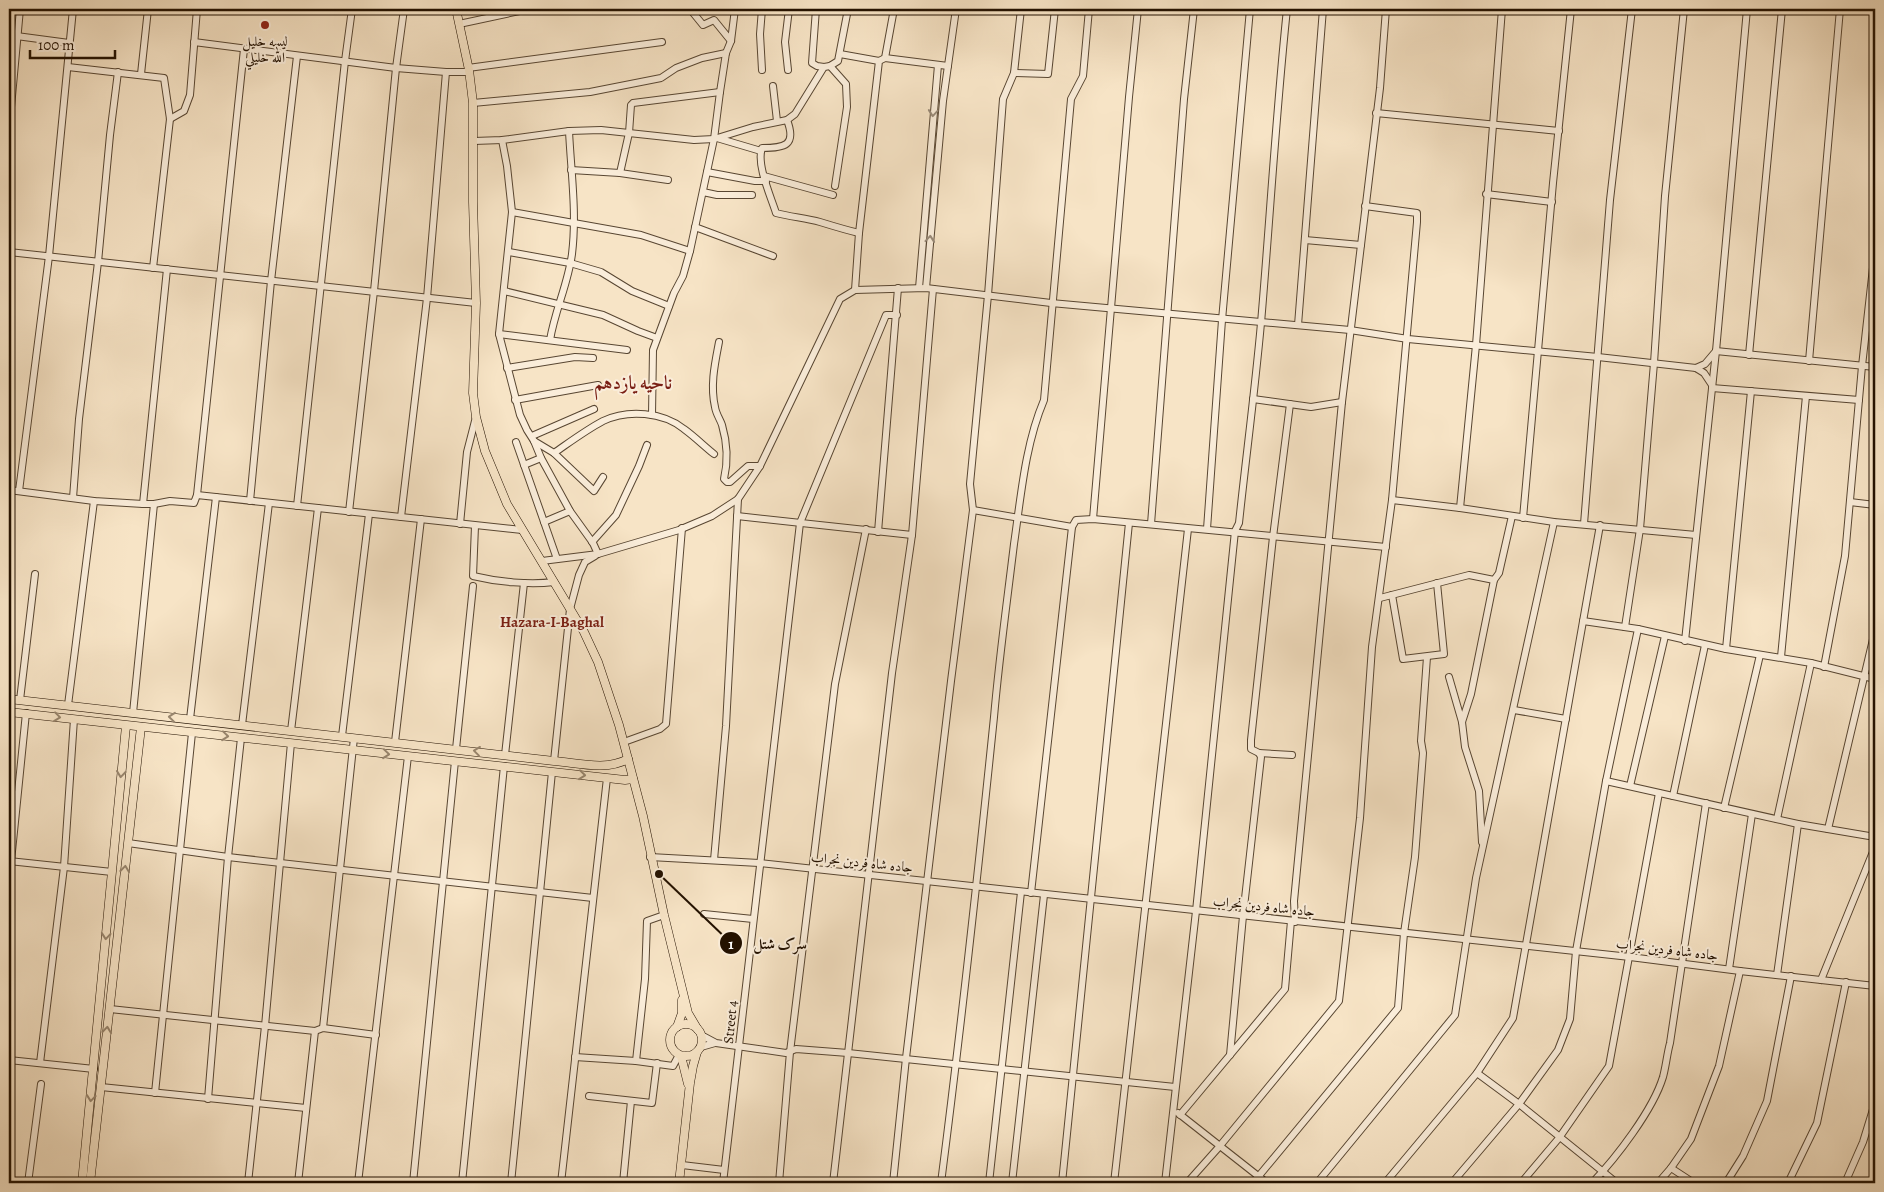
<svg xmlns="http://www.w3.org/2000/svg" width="1884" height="1192" font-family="Alegreya,Amiri,serif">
<rect width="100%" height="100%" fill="#f7e4c6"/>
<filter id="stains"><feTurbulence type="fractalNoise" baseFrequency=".004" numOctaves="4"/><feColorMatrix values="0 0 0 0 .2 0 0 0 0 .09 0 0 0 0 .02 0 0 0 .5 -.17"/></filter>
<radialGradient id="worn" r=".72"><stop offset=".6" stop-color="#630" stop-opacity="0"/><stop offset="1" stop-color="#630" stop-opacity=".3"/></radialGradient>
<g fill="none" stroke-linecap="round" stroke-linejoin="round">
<defs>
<g id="minor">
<path d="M690 9 703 25 714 20 731 41"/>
<path d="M762 9 760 34 762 70"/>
<path d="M816 9 812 63 817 66 824 67"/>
<path d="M459 24 529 9"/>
<path d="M9 35 69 43"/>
<path d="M194 42 396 68 446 72H469"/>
<path d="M840 54 879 61"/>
<path d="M885 58 948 66"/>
<path d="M830 66 846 84 847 107 835 186"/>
<path d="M68 67 164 78 170 119 153 268"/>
<path d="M468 68 662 42"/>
<path d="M788 70 785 42 789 9"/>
<path d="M1014 73 1048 74 1055 9"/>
<path d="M141 74 148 9"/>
<path d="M773 86 777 121"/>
<path d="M473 103 590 92 661 78 676 68 702 58 726 53"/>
<path d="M1376 113 1559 131"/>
<path d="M170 119 184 111 190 95 197 9"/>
<path d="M787 120C797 146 784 148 762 148 756 164 771 197 776 213 791 217 806 218 820 222 833 226 846 230 859 233"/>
<path d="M9 129 20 9"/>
<path d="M717 138 761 151"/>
<path d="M502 140 507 166 512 212 499 334 520 415 527 430 534 441 541 458 570 511 593 543 598 554"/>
<path d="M474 141 502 140 569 131 601 130 694 140 714 139 753 127 787 120 795 114 824 67 830 66 838 61 848 9"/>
<path d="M571 170 620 173 668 180"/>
<path d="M707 172 755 181H766"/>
<path d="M620 173 629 133 631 105 633 103 720 92"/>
<path d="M764 176 833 195"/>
<path d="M703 192 717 195H752"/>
<path d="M1486 194 1552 202"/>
<path d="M512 212 641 235 690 251"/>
<path d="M695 227 773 256"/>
<path d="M1305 240 1361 245"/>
<path d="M9 252 476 303"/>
<path d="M509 252 570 263 601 272 632 291 669 306"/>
<path d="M919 288 938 65"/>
<path d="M926 288 943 101 956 9"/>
<path d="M855 290 859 233 879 61 885 58 894 9"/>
<path d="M504 291 603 315 638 331 657 338"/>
<path d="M1298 325 1323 9"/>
<path d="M499 334 627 350"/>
<path d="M550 340C555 310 568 284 572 254 577 213 571 172 569 131"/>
<path d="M719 342C715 363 710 385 715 407 716 414 720 419 722 425 727 442 728 462 724 479L727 482H730L748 466H760"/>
<path d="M1716 351 1875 367"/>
<path d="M1749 355 1782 9"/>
<path d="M1809 361 1840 9"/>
<path d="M507 368 575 357 593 358"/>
<path d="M1696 368 1705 364 1716 351"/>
<path d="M1712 388 1859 400"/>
<path d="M1253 399 1311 407 1342 402"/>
<path d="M515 400 598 385"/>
<path d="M652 415 653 350 674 293 683 276 690 251 714 139 720 92 726 53 731 41 735 9"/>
<path d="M532 436 594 409"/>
<path d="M534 441 554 453 594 491 603 477"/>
<path d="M516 442 557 559"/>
<path d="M554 453C570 442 586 430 603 421 628 409 663 412 684 429 695 437 704 446 714 454"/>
<path d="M524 465 541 458"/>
<path d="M9 490 94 501 143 504H154L170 501 194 503 197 495 522 530"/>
<path d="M19 491 49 256 73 9"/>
<path d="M197 495 244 49"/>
<path d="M73 498 79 419 98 262 110 135 118 72"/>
<path d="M1392 500 1460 508 1554 522 1696 535"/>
<path d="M250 501 271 281 297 56"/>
<path d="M1850 502 1875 505"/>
<path d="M143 504 167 269"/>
<path d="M297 506 345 61 352 9"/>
<path d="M1460 508 1476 345 1502 9"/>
<path d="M973 510 1072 527"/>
<path d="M349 512 374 291 396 68 404 9"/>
<path d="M737 516 912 535"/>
<path d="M401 517 427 298 446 72"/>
<path d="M1523 518 1553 183 1571 9"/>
<path d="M1093 519 1129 97 1138 9"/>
<path d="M544 522 570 511"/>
<path d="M460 524 467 452 476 417"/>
<path d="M1151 524 1184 99 1194 9"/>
<path d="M1584 524 1610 200 1632 9"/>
<path d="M475 526 473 576C498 582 529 585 554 582"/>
<path d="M1207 529 1222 320 1250 9"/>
<path d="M878 532 898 288"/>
<path d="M592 542 616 515 639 466 647 445"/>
<path d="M542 561 598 554 679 530 712 516 738 499 760 466 840 299 855 290 926 288 1051 303 1350 330 1408 339 1598 357 1696 368 1704 373 1712 385"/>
<path d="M1392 595 1403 659 1444 654 1437 583"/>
<path d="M1380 598 1469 575 1494 580"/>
<path d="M1583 621 1638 629 1726 649 1811 663 1875 679"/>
<path d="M1625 627 1640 529 1654 363 1665 196 1684 9"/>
<path d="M1685 641 1716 351 1747 9"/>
<path d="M1726 649 1751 391"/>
<path d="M1781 657 1806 396"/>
<path d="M1824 667 1845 556 1862 366 1875 250"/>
<path d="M1449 677 1462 722 1465 747 1479 791 1482 842"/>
<path d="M20 700 35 574"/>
<path d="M68 705 94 501"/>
<path d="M1514 710 1566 719"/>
<path d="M133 713 154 504"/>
<path d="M190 719 216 497"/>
<path d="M1462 722 1471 694 1494 580 1499 573 1512 516"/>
<path d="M242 725 269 503"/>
<path d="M291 731 318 508"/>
<path d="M342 736 369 514"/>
<path d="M395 742 421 519"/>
<path d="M624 742 660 729 666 724 682 528"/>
<path d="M456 749 473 586"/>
<path d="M1259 753 1292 755"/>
<path d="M505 755 524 583"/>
<path d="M554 761 570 609 579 575 585 562 595 556"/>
<path d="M1606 781 1798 824 1875 837"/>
<path d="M1630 786 1665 636"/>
<path d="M1673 796 1705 645"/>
<path d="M1724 808 1760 655"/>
<path d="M1777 819 1811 663"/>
<path d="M1828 829 1875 631"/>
<path d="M128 843 228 857 593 898"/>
<path d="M650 857 759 863 1630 957 1740 971 1875 986"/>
<path d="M714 860 726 726 738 499"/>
<path d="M9 861 112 872"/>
<path d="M9 881 26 713"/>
<path d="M1031 893 1072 527 1076 520 1093 519 1386 547"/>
<path d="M704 914 753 919"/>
<path d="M1295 922 1294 901 1342 402 1380 88 1386 9"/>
<path d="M1729 969 1752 814"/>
<path d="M1777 975 1798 824"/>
<path d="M1821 980 1875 847"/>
<path d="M110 1009 315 1031 323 1028 376 1035"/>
<path d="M323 1028 354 738"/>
<path d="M701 1035 716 1043 786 1053 796 1049 848 1053 1175 1087"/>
<path d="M701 1047 715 1043"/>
<path d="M1230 1055 1243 916 1261 757 1259 753 1251 749V740L1273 537 1290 404"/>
<path d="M575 1057 636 1061 673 1066 679 1055"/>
<path d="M9 1060 94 1069"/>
<path d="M636 1061 645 979 647 921 664 915"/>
<path d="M40 1063 64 867 74 719"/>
<path d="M1477 1073 1519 1104 1617 1183"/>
<path d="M101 1087 306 1108"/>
<path d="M155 1093 192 733"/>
<path d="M589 1096 652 1103 657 1063"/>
<path d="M208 1099 228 857 241 738"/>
<path d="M1178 1113 1267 1183"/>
<path d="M1180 1115 1285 989 1291 921"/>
<path d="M682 1165 724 1170"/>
<path d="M28 1183 41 1084"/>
<path d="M248 1183 265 1026 291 743"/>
<path d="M298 1183 315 1031"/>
<path d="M358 1183 408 756"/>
<path d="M413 1183 455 761"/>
<path d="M462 1183 504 766"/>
<path d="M511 1183 552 772"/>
<path d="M561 1183 607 778"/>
<path d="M623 1183 631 1101"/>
<path d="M723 1183 800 523 886 315H897"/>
<path d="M779 1183 790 1052 835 684 866 529"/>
<path d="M833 1183 892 673 912 535 933 289"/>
<path d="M893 1183 906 1058 951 681 973 510 970 484 988 295 1003 99 1014 73 1021 9"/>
<path d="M941 1183C961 1028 978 873 994 717 999 659 1007 602 1014 544 1021 496 1025 445 1044 400L1071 99 1083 76 1089 9"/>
<path d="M989 1183 1021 892"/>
<path d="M1012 1183 1044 895"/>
<path d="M1062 1183 1129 523"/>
<path d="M1114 1183 1188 529"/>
<path d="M1165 1183 1196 911 1235 531 1239 523C1246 457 1255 390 1261 323 1270 218 1276 113 1287 9"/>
<path d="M1187 1183 1219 1147 1339 1001 1360 818 1372 647 1392 500 1417 222V213L1365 206"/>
<path d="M1253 1183 1398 1008 1404 933 1415 857 1423 753 1421 741 1427 657"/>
<path d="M1317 1183 1455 1015 1476 878 1554 522"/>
<path d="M1385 1183 1477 1073 1513 1018 1600 525"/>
<path d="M1452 1183 1519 1104 1558 1050 1570 1019 1576 951 1606 781 1638 629"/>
<path d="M1521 1183 1559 1138 1609 1066 1659 793"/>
<path d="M1592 1183C1616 1158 1653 1110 1663 1077 1666 1066 1667 1054 1670 1043L1706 803"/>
<path d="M1658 1183 1671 1168"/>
<path d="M1694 1183 1671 1168 1691 1139 1719 1066 1740 971"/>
<path d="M1726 1183 1743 1156 1767 1101 1791 976"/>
<path d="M1788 1183 1817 1123 1846 982"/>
<path d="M1845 1183 1863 1142 1875 1103"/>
</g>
<g id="major">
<path d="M456 9 469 70 473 103V202L476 303 473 393 476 417 485 451 507 504 584 632 598 662 619 725 628 759 643 816 664 915 688 1013 698 1030"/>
<path d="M9 699 554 761C579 763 606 771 628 759"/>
<path d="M9 712 625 780 633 779"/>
<circle cx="686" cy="1040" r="16"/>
<path d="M677 1027 682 1013V1000"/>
<path d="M681 1056 688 1084"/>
<path d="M82 1183 126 726"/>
<path d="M90 1183 141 727"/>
<path d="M679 1183 690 1083 693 1066 697 1052"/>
</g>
</defs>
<!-- minor casing -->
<use href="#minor" stroke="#584632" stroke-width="8"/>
<!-- major casing -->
<use href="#major" stroke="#231100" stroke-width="9"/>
<!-- minor -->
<use href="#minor" stroke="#faedda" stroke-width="6"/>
<!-- major -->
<use href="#major" stroke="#f7e4c6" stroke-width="8"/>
</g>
<!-- one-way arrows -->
<defs><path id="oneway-chevron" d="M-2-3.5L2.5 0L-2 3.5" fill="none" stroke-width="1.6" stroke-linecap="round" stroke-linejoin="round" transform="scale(1.25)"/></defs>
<g stroke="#998a78">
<use href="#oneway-chevron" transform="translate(933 113) rotate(95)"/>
<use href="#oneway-chevron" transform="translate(930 239) rotate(-85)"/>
</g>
<g stroke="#98856d">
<use href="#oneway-chevron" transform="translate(57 717) rotate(7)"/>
<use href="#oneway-chevron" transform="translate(172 717) rotate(-174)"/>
<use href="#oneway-chevron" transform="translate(225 736) rotate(6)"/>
<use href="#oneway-chevron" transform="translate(477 751) rotate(-173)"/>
<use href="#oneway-chevron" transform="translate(386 754) rotate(6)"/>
<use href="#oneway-chevron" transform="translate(121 774) rotate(96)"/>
<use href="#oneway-chevron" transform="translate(582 775) rotate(6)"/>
<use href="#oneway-chevron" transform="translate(125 869) rotate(-83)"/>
<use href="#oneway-chevron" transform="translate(106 936) rotate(95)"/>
<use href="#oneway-chevron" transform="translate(107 1030) rotate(-84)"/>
<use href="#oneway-chevron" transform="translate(91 1098) rotate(96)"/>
</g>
<!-- markers -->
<circle fill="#8f2418" stroke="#faedda" stroke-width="2" cx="265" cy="25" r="5"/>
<g text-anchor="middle" stroke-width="4" stroke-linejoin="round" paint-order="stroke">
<!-- poi labels -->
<g font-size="14" fill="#231100" stroke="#faedda">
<text x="265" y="46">ليسه خليل<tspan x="265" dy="16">الله خليلي</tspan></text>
</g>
<!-- street labels -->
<g font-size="14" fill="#231100" stroke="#faedda">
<text transform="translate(862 862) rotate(6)" y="5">جاده شاه فردین نجراب</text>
<text transform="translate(1264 906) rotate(6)" y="5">جاده شاه فردین نجراب</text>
<text transform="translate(1667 949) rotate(7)" y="5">جاده شاه فردین نجراب</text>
<text transform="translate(730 1022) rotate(-84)" y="5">Street 4</text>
</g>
<!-- neighbourhood labels -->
<g font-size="15" font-weight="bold" fill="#7a1f14" stroke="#faedda">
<text x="552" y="627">Hazara-I-Baghal</text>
</g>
<!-- district labels -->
<g font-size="19" font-weight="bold" fill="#7a1f14" stroke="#faedda">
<text x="633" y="389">ناحیه یازدهم</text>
</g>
</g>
<!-- callouts -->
<path fill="none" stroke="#231100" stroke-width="2" d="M659 874L731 943"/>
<g fill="#231100" stroke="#faedda" stroke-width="2">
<circle cx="659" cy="874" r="5"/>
<circle cx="731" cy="943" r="12"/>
</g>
<g font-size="15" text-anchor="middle" font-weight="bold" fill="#fff">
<text x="731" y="949">1</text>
</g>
<g font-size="15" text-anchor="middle" font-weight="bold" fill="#231100" stroke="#faedda" stroke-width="4" stroke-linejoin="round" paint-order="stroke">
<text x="780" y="949">سرک شتل</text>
</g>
<!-- margin -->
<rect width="1884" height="1192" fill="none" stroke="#f7e4c6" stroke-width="30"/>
<rect x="10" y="10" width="1864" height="1172" fill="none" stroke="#231100" stroke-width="2.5"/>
<rect x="15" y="15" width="1854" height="1162" fill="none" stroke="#231100"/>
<!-- scale -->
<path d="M30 50v8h85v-8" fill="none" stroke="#231100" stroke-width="2.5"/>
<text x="38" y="50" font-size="15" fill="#231100" stroke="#faedda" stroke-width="4" paint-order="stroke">100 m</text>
<rect width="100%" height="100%" filter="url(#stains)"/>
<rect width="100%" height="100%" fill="url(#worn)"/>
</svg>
